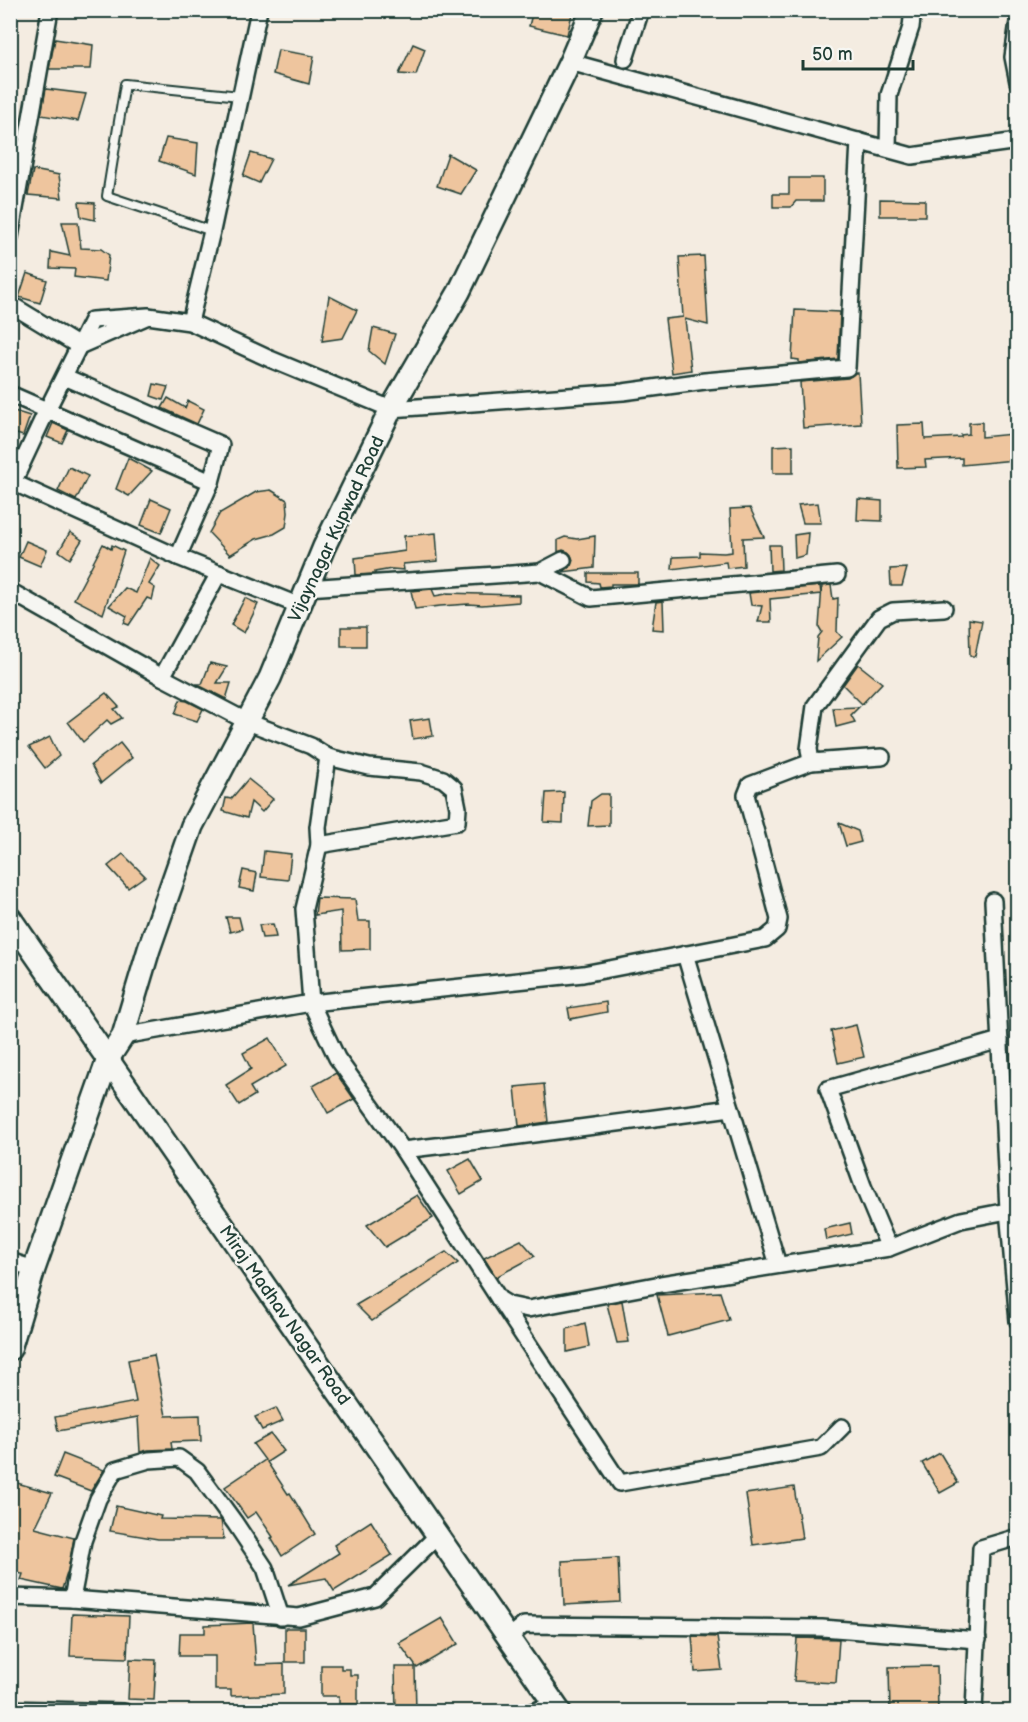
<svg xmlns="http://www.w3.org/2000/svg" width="1028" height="1722" font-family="'Balsamiq Sans',sans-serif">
<rect width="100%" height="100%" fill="#f4ece1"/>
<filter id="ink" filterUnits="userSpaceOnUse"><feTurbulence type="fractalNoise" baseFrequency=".0167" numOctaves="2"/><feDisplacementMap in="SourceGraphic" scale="12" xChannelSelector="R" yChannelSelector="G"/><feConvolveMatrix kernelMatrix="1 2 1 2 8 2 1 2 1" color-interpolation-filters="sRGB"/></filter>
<g filter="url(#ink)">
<!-- building -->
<g fill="#eec59e" stroke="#1f3d34" stroke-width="1.5">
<path d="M533 10H573L567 35 529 26Z"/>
<path d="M55 39 93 45 91 69H49Z"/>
<path d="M413 44 425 49 416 75 399 74Z"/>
<path d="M278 50 314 56 309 84 273 74Z"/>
<path d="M46 89 86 94 78 121 41 115Z"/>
<path d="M166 138 198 143 196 174 159 161Z"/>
<path d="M251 153 271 159 259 183 243 176Z"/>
<path d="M448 154 476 170 461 194 437 186Z"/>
<path d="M33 170 59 175 62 198 28 195Z"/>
<path d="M789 178H823V201H796L791 207H773V194H789Z"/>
<path d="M880 199 925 200V216H880Z"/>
<path d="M79 202 95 203V220L81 217Z"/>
<path d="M62 222H78L81 248 101 249 109 255 106 281 74 277 75 269 50 268 51 252 70 256Z"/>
<path d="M704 256 708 325 685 319 691 370 672 373 665 319 683 317 679 257Z"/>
<path d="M27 273 47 280 40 303 19 297Z"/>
<path d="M329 296 357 310 343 338 322 341Z"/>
<path d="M795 310 840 312 838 359 799 363V360L792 359Z"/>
<path d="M373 328 395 334 385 364 369 351Z"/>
<path d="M855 373H858L861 424 803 428 800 382 848 378Z"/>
<path d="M154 384 168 387 163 400 151 396Z"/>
<path d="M168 398 185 408 188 401 204 409 197 424 162 408Z"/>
<path d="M14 411 30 416 23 436 10 432V422Z"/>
<path d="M982 422V437L1012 434 1014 460 962 465V458L925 460 926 467 898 468 897 425 924 424 925 439 961 437V435L969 434V423Z"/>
<path d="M53 423 68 430 62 443 47 437Z"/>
<path d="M793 445V473H773V446Z"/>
<path d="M128 458 152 471 129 496 116 489Z"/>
<path d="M69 467 88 476 76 500 58 491Z"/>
<path d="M271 490 287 500 288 513 286 527 274 534 256 539 230 555 209 533 220 513 256 492Z"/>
<path d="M151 499 171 508 161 533 141 525Z"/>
<path d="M858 499 882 501V521L857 520Z"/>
<path d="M818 503 821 523H803L798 505Z"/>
<path d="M750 508 764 537 743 538 744 566 727 568 726 562 672 569 673 557 700 556V552L724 553 732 552 730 509Z"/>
<path d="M70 532 82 540 70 559 59 551Z"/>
<path d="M436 533 438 561 403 564 404 570 392 569 375 572V574L356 575 355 558 405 551 404 536Z"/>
<path d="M808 533 806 555 795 558 794 535Z"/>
<path d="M595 536 594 568 563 572 571 566 573 560 571 555 568 552 563 550 558 552V540L565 537 577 539Z"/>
<path d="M26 541 47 550 40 566 19 557Z"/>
<path d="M103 544 111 549 112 545 124 551 103 614 74 599Z"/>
<path d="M769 545H780L781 570 770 571Z"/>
<path d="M150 558 160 566 149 584 155 588 152 600 147 598 129 625 124 623 127 616 109 606 125 588 136 593Z"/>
<path d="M907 568 902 586H891L890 569Z"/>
<path d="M588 573H638V584H611V586L600 587 599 583 588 582Z"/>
<path d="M831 585 833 599 838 598 837 632 842 637 816 661 818 637 822 632 819 627 822 586Z"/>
<path d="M820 586 821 594 770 599 771 622H758L762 606 751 605 749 593Z"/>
<path d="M432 589 435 596 446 594V593L519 595V602L482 605 469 604 440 606 415 609 411 591Z"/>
<path d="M245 598 258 604 244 633 231 625Z"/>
<path d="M663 601 664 630 652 629 656 602Z"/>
<path d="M969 619 982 621 975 656H970Z"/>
<rect x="341" y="627" width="25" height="19"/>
<path d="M210 663 227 667 217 683H231L226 699 196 684H202Z"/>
<path d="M858 664 882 683 862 704 843 685Z"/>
<path d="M106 693 119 707 114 709 122 718 111 724 107 720 83 742 68 722Z"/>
<path d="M180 700 187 701 203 709 197 721 175 714Z"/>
<path d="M859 707 851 715 855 722 836 727 833 708Z"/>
<path d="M430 718 433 736 413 739 410 721Z"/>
<path d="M50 737 59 756 45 768 29 747Z"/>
<path d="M120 743 132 758 101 783 91 765Z"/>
<path d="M248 779 273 799 262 812 251 802 247 818 223 811 226 798 231 799Z"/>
<path d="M564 792 563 823 544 822 546 793Z"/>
<path d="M601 794H609V825L588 826 591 801Z"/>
<path d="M839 823 858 831 861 842 846 846Z"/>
<path d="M264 851 291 854 288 880 261 877Z"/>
<path d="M123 854 145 876 128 888 108 866Z"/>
<path d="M243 870 257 873 254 891 239 888Z"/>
<path d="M317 898 355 899 358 921H370V949L342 950 341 911 315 915Z"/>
<path d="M226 917H239L242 929 230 932Z"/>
<path d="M273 924 276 937 262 938 259 925Z"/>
<path d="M606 1002 607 1012 570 1019 568 1008Z"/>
<path d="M856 1025 864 1057 838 1063 831 1031Z"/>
<path d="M270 1038 286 1066 250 1087 255 1095 239 1105 226 1085 251 1069 243 1053Z"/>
<path d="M336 1073 354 1099 328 1113 313 1086Z"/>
<path d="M544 1084 548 1122 519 1126 515 1087Z"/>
<path d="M470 1159 483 1181 461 1194 448 1171Z"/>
<path d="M417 1195 433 1218 385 1247 367 1225Z"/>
<path d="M850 1223 852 1234 826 1240 824 1229Z"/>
<path d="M521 1240 535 1256 496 1277 484 1258Z"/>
<path d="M446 1252 458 1263 372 1321 356 1305Z"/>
<path d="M720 1292 729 1320 668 1336 657 1295Z"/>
<path d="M622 1301 629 1342 617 1343 607 1304Z"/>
<path d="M585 1323 589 1347 567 1352V1329Z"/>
<path d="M154 1355 166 1416 200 1415 201 1441 171 1442 172 1449 148 1450 140 1452 138 1417 58 1431 55 1417 136 1402 128 1360Z"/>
<path d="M276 1408 283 1421 262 1430 255 1417Z"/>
<path d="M271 1434 284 1451 267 1462 288 1494 290 1493 315 1534 282 1556 271 1538 273 1537 256 1512 247 1518 225 1487 265 1460 253 1444Z"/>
<path d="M940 1453 958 1483 940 1493 922 1463Z"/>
<path d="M63 1454 104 1470 91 1491 54 1477Z"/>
<path d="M10 1481 52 1493 35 1528 74 1538 68 1570 62 1589 21 1580 23 1574 10 1572Z"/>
<path d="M794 1487 802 1538 753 1545 746 1494Z"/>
<path d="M116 1506 161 1516 160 1519 221 1520 224 1539H158L110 1531Z"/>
<path d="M371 1521 392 1555 334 1591 326 1578 288 1585 339 1553 334 1545Z"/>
<path d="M618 1558 620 1602 564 1605 562 1561Z"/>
<path d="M72 1614 129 1616 127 1658 70 1656Z"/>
<path d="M442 1618 458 1644 417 1668 399 1643Z"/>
<path d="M253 1623 256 1665 284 1664V1694L231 1696V1690H215V1656H179L180 1633H205V1625Z"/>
<rect x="285" y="1628" width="20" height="34"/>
<path d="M692 1636 717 1637 722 1670 695 1672Z"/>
<path d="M797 1638 839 1639 836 1683 794 1681Z"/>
<path d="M130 1659 156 1660 154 1700 128 1699Z"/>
<path d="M321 1665H341V1669H350V1675H358V1704H339V1696H321Z"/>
<path d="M937 1666 938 1712H890L889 1667Z"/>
<path d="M395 1667H415L416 1712H396Z"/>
</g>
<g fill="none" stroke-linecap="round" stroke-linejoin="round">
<defs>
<path id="lane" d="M212 231 107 196 125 84 240 96"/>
<g id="street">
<path d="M1018 22 1013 57 1018 82"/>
<path d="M625 59 641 10"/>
<path d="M570 62 912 156 1018 141"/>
<path d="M888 149 889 95 911 27 913 10"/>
<path d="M10 237 50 10"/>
<path d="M10 304 79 346 47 410 10 489"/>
<path d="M148 316 79 346 92 320 148 316 190 322 270 359 391 409 623 392 705 381 847 368 859 141"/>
<path d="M190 322 212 231 259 10"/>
<path d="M65 377 221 445 211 482"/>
<path d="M10 394 211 482 178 557"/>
<path d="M10 481 178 557 300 606"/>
<path d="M540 572 591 598 837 575"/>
<path d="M307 588 540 572 563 560"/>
<path d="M10 591 162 677 248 722 311 746 328 757 369 767 421 772 443 779 454 788 458 808 457 822 319 845"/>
<path d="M162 677 219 573"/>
<path d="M328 757 318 827 319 845 304 909 311 1003 337 1058 403 1150 499 1299 509 1305 528 1309 661 1284 889 1248 961 1220 1018 1209"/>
<path d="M811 762 809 749 815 706 879 618 893 611 944 608"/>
<path d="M993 901 1008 1210 1018 1321"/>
<path d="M685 954 778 1265"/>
<path d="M123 1036 311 1003 583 974 765 939 777 929 779 919 746 795 750 785 811 762 882 757"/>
<path d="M403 1150 511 1137 731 1108"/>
<path d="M889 1248 863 1186 828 1089 1000 1040"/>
<path d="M10 1261 34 1269"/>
<path d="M499 1299 620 1483 821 1448 842 1427"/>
<path d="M10 1597 72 1599 299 1617 375 1597 437 1536"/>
<path d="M72 1599 83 1541 98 1499 115 1470 149 1460 179 1458 197 1471 235 1523 265 1568 281 1617"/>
<path d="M508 1638 524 1625 822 1628 978 1640"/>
<path d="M10 1709 124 1712"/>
<path d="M532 1712 555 1704"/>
<path d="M974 1712 981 1548 1018 1537"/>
</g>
<g id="secondary">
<path d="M10 918 560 1712"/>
<path d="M10 1349 34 1269 108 1059 123 1036 149 949 192 826 270 678 324 547 391 409 459 292 570 62 592 10"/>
</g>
</defs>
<!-- lane casing -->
<use href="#lane" stroke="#1f3d34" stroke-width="12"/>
<!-- street casing -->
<use href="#street" stroke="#1f3d34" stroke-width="20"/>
<!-- secondary casing -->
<use href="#secondary" stroke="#1f3d34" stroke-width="26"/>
<!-- lane -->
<use href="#lane" stroke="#f6f6f2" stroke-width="8"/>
<!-- street -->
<use href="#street" stroke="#f6f6f2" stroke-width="15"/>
<!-- secondary -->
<use href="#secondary" stroke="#f6f6f2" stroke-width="21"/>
</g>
</g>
<g text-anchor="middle" stroke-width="4.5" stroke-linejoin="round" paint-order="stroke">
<!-- street labels -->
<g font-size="18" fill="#1f3d34" stroke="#f6f6f2">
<text transform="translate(336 529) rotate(-65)" y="6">Vijaynagar Kupwad Road</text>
<text transform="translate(285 1315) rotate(55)" y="6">Miraj Madhav Nagar Road</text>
</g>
</g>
<!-- margin -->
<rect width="1028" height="1722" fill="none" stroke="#f6f6f2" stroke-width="36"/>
<rect x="18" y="18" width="992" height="1686" fill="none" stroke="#1f3d34" stroke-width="2" filter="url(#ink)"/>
<!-- scale -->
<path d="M803 60v9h110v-9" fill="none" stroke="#1f3d34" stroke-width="3"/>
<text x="812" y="60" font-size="18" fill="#1f3d34" stroke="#f6f6f2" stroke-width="4.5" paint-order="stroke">50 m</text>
</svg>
